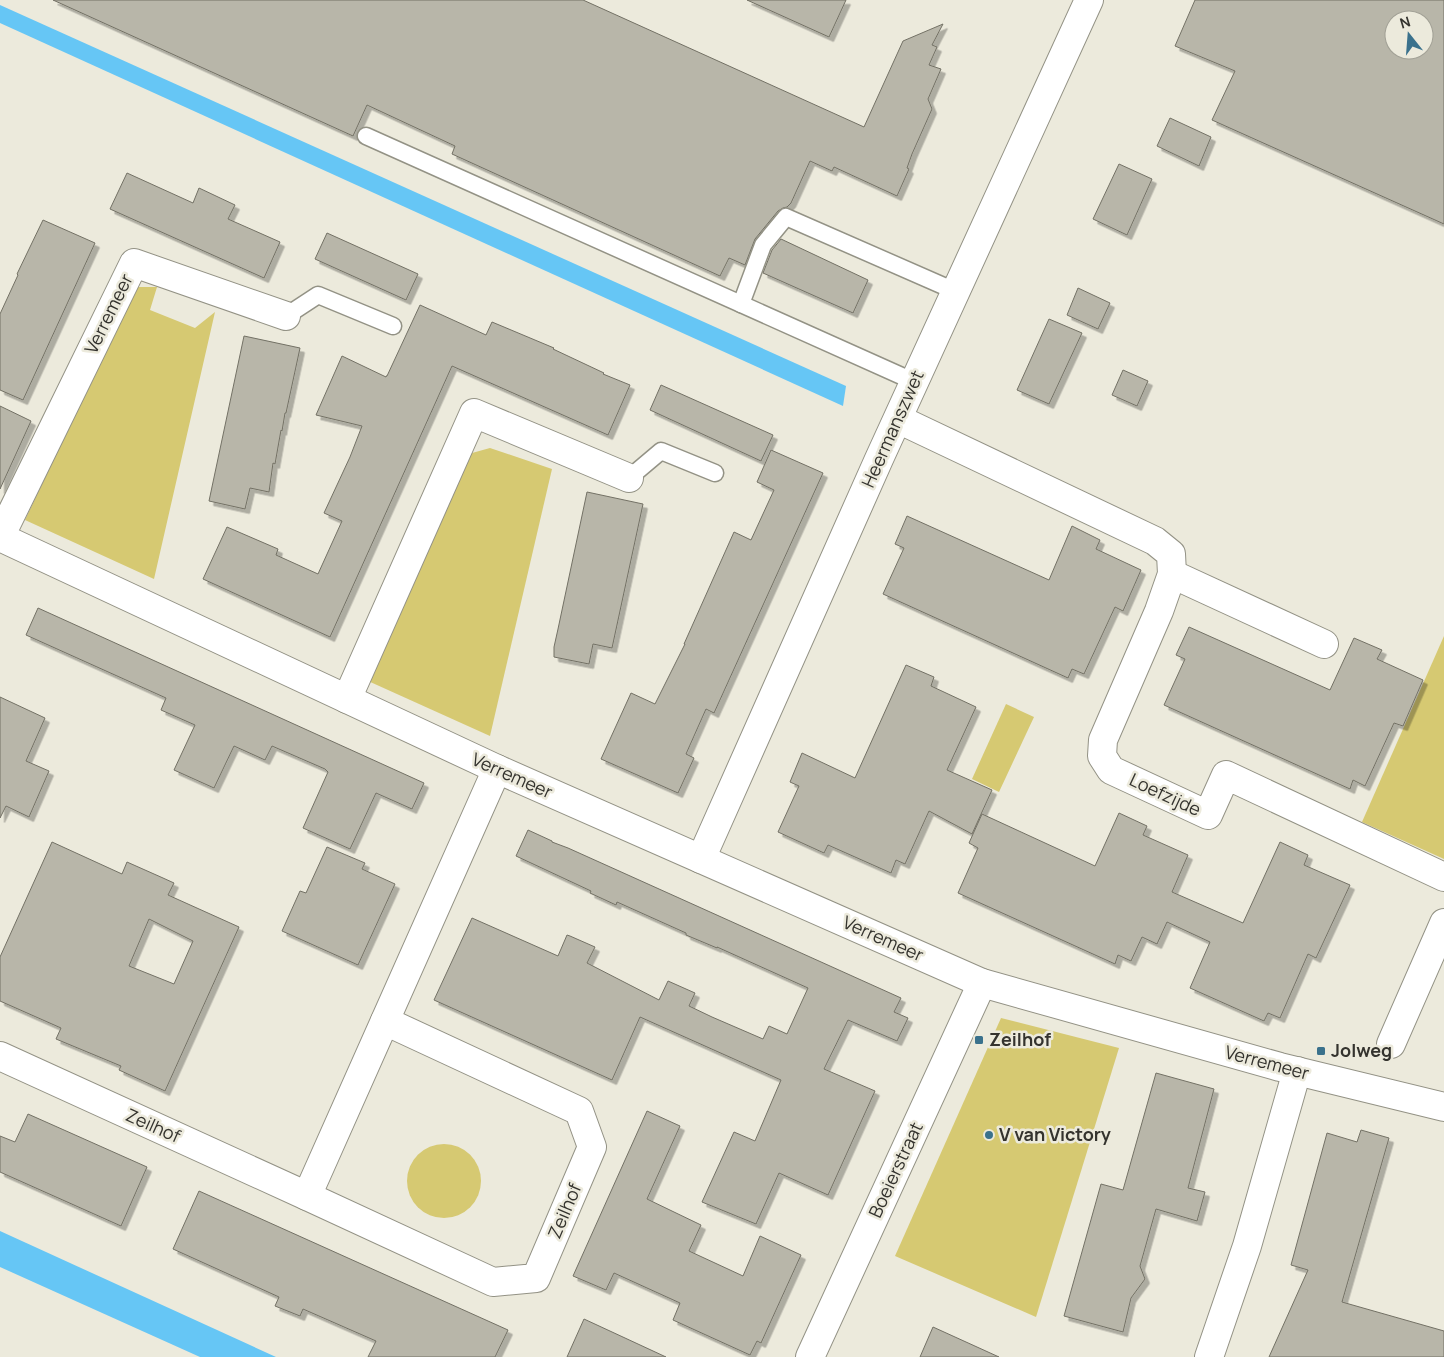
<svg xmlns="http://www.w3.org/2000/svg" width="1444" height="1357" font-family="Manrope,sans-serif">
<defs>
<filter id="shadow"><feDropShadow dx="4.5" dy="4.5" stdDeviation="0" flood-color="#0004"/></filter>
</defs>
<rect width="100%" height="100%" fill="#eceadc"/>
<!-- green -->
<g fill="#d6c972">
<path d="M135 287H157L150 310 195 328 215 312 154 579 25 520Z"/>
<path d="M490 448 552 469 490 736 357 676 472 453Z"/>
<path d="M1444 636V859L1362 822Z"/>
<path d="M1006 704 1034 717 999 792 972 779Z"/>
<path d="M1001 1018 1119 1048 1036 1317 895 1256Z"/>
<circle cx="444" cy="1181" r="37"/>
</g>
<!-- water -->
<g fill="#66c6f5">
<path d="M0 5 846 386 843 406 0 23Z"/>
<path d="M0 1231 276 1357H200L0 1267Z"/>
</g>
<!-- building -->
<g fill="#b8b6a9" stroke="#737165" fill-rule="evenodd" filter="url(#shadow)">
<path d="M53 0H583L864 127 903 41 943 24 932 45 937 47 929 65 941 69 928 99 932 109 912 154 907 168 909 169 897 196 834 167 832 171 810 161 791 203 787 207 783 208 778 211 755 239 745 265 729 258 720 276 452 154 455 146 367 105 353 136Z"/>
<path d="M747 0H846L829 37Z"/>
<path d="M1195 0H1444V224L1212 120 1235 71 1175 46ZM1394 20H1424V50H1394Z"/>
<path d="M1170 118 1211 137 1199 166 1157 146Z"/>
<path d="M1119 164 1152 179 1127 235 1093 219Z"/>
<path d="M127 173 193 203 199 188 235 205 228 219 280 242 264 278 110 209Z"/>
<path d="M43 220 95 243 23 400 0 390V314L18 275 17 274Z"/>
<path d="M327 233 418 274 406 300 315 259Z"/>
<path d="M781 239 868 280 853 313 763 273 772 250Z"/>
<path d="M1078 288 1110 303 1098 329 1067 315Z"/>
<path d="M420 305 486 335 492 322 554 348 553 349 604 373 603 374 630 385 608 435 452 366 330 637 203 579 227 527 278 549 276 555 318 574 342 521 324 513 350 457 362 426 316 415 342 356 386 377V376H387Z"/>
<path d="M1049 319 1082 333 1049 404 1017 390Z"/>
<path d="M244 336 300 348 286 413H285L282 431 281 430 275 464 273 463 269 492 250 488 245 509 209 501Z"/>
<path d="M1123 370 1148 381 1137 406 1112 395Z"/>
<path d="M661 385 773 435 761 461 650 410Z"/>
<path d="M0 406 31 421 0 489Z"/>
<path d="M771 450 823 473 714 713 706 709 686 754 694 758 678 793 601 759 631 693 655 704 685 644H684L734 532 751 540 774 490 757 482Z"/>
<path d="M587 492 643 504 612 648 593 644 589 664 554 657V647L558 629Z"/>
<path d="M907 516 1049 580 1072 526 1100 540 1096 549 1141 570 1123 611 1115 607 1084 674 1072 669 1068 678 883 594 904 548 895 544Z"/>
<path d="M38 608 424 783 412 809 376 793 350 849 303 828 328 772 325 769 272 746 265 760 234 746 214 788 174 770 195 725 161 710 166 698 26 635Z"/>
<path d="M1189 627 1330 690 1354 638 1382 650 1377 659 1423 680 1403 726 1394 723 1365 786 1353 780 1350 789 1164 705 1185 659 1176 655Z"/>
<path d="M906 665 934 677 931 686 976 707 947 770 992 790 972 834 929 811 905 864 896 860 891 873 828 845 824 853 778 832 799 786 790 782 802 753 855 778Z"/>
<path d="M0 697 45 718 26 761 49 771 29 817 6 806 0 818Z"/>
<path d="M1119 813 1147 826 1143 835 1188 855 1172 892 1243 923 1280 842 1308 855 1304 865 1350 885 1316 958 1308 954 1280 1018 1268 1013 1264 1021 1190 988 1210 942 1167 922 1157 944 1142 937 1131 961 1118 955 1115 964 958 893 978 848 969 843 982 814 1095 866Z"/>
<path d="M528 830 552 841V842L568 848 901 998 894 1012 908 1018 897 1041 848 1020 824 1069 875 1091 828 1195 779 1173 756 1224 702 1202 734 1132 755 1141 781 1080 640 1017 612 1080 434 1000 472 918 558 956 567 935 570 936 595 947 587 963 659 1000 668 981 695 993 689 1006 712 1017 763 1039 769 1026 787 1034 808 988 717 947V948L686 935V933L617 902 616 905 590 893 591 891 516 856Z"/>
<path d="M52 842 122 874 127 862 163 878 174 883 168 895 239 927 165 1091 119 1070 121 1066 56 1039 61 1028 0 1001V957ZM149 919 193 941 174 984 129 966Z"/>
<path d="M327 847 365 863 362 869 395 884 358 965 282 931 300 891 306 893Z"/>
<path d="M1156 1073 1214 1089 1188 1188 1205 1192 1197 1221 1156 1209 1140 1266 1145 1279 1131 1298 1123 1332 1064 1316 1101 1184 1123 1190Z"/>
<path d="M647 1111 680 1126 647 1199 701 1225 689 1251 743 1276 760 1236 801 1255 761 1343 757 1341 750 1355 673 1320 680 1303 614 1273 606 1290 573 1276Z"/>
<path d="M28 1114 147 1167 121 1226 0 1172V1136L15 1142Z"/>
<path d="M1361 1130 1389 1138 1342 1302 1444 1331V1357H1269L1308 1270 1291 1265 1327 1133 1357 1142Z"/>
<path d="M199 1191 508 1330 495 1357H368L376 1341 303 1309 300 1316 275 1306 279 1297 173 1249Z"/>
<path d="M584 1319 666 1357H567Z"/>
<path d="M933 1327 999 1357H920Z"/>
</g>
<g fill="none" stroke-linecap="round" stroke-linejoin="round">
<defs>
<g id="lane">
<path d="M366 136 915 382"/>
<path d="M741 304 763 245 786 217 955 291"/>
<path d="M286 316 318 295 393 326"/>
<path d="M629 478 661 451 715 473"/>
</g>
<g id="street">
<path d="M898 419 1155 541 1171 554 1172 574 1159 611 1103 740 1102 756 1111 770 1208 815 1226 775 1444 877"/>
<path d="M0 537 134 263 286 316"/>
<path d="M1172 574 1324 644"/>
<path d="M347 699 474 413 629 478"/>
<path d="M701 859 879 459 1089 0"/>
<path d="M1391 1044 1444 923"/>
<path d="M0 1056 307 1196 493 1282 536 1278 592 1147 579 1111 385 1021"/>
<path d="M307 1196 497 769"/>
<path d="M810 1357 982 983"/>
<path d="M1209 1357 1247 1246 1297 1071"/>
</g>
<path id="secondary" d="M0 537 497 769 982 983 1280 1067 1444 1107"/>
</defs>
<!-- lane casing -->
<use href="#lane" stroke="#939285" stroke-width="19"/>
<!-- street casing -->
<use href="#street" stroke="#939285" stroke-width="30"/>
<!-- secondary casing -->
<use href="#secondary" stroke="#939285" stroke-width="30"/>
<!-- lane -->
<use href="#lane" stroke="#fff" stroke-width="16"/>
<!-- street -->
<use href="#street" stroke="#fff" stroke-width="28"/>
<!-- secondary -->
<use href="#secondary" stroke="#fff" stroke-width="28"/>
</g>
<!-- markers -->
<g fill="#3a718c" stroke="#eceadc" stroke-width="2">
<rect x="974" y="1035" width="10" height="10" rx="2.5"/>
<rect x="1316" y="1046" width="10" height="10" rx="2.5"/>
<circle cx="989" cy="1135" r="5"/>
</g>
<g text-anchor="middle" stroke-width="5" stroke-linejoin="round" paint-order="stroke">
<!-- street labels -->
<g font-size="18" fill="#34332e" stroke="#eceadc">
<text transform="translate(109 314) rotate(-64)" y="6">Verremeer</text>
<text transform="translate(893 429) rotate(-66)" y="6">Heermanszwet</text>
<text transform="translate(512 776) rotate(24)" y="6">Verremeer</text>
<text transform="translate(1165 795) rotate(25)" y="6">Loefzijde</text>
<text transform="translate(883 939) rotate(24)" y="6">Verremeer</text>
<text transform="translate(1267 1063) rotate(15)" y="6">Verremeer</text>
<text transform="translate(153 1126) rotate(24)" y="6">Zeilhof</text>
<text transform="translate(896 1170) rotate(-65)" y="6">Boeierstraat</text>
<text transform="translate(565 1211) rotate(-67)" y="6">Zeilhof</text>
</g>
<!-- poi labels -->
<g font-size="18" font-weight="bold" fill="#34332e" stroke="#eceadc" text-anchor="start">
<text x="989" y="1046">Zeilhof</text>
<text x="1331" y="1057">Jolweg</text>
<text x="999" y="1141">V van Victory</text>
</g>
</g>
<!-- north arrow -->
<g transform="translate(1409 35) rotate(343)"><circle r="24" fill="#eceadc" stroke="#a2a196"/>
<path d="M0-4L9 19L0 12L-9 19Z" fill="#3a718c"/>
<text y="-8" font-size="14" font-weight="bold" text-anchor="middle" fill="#34332e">N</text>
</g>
</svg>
